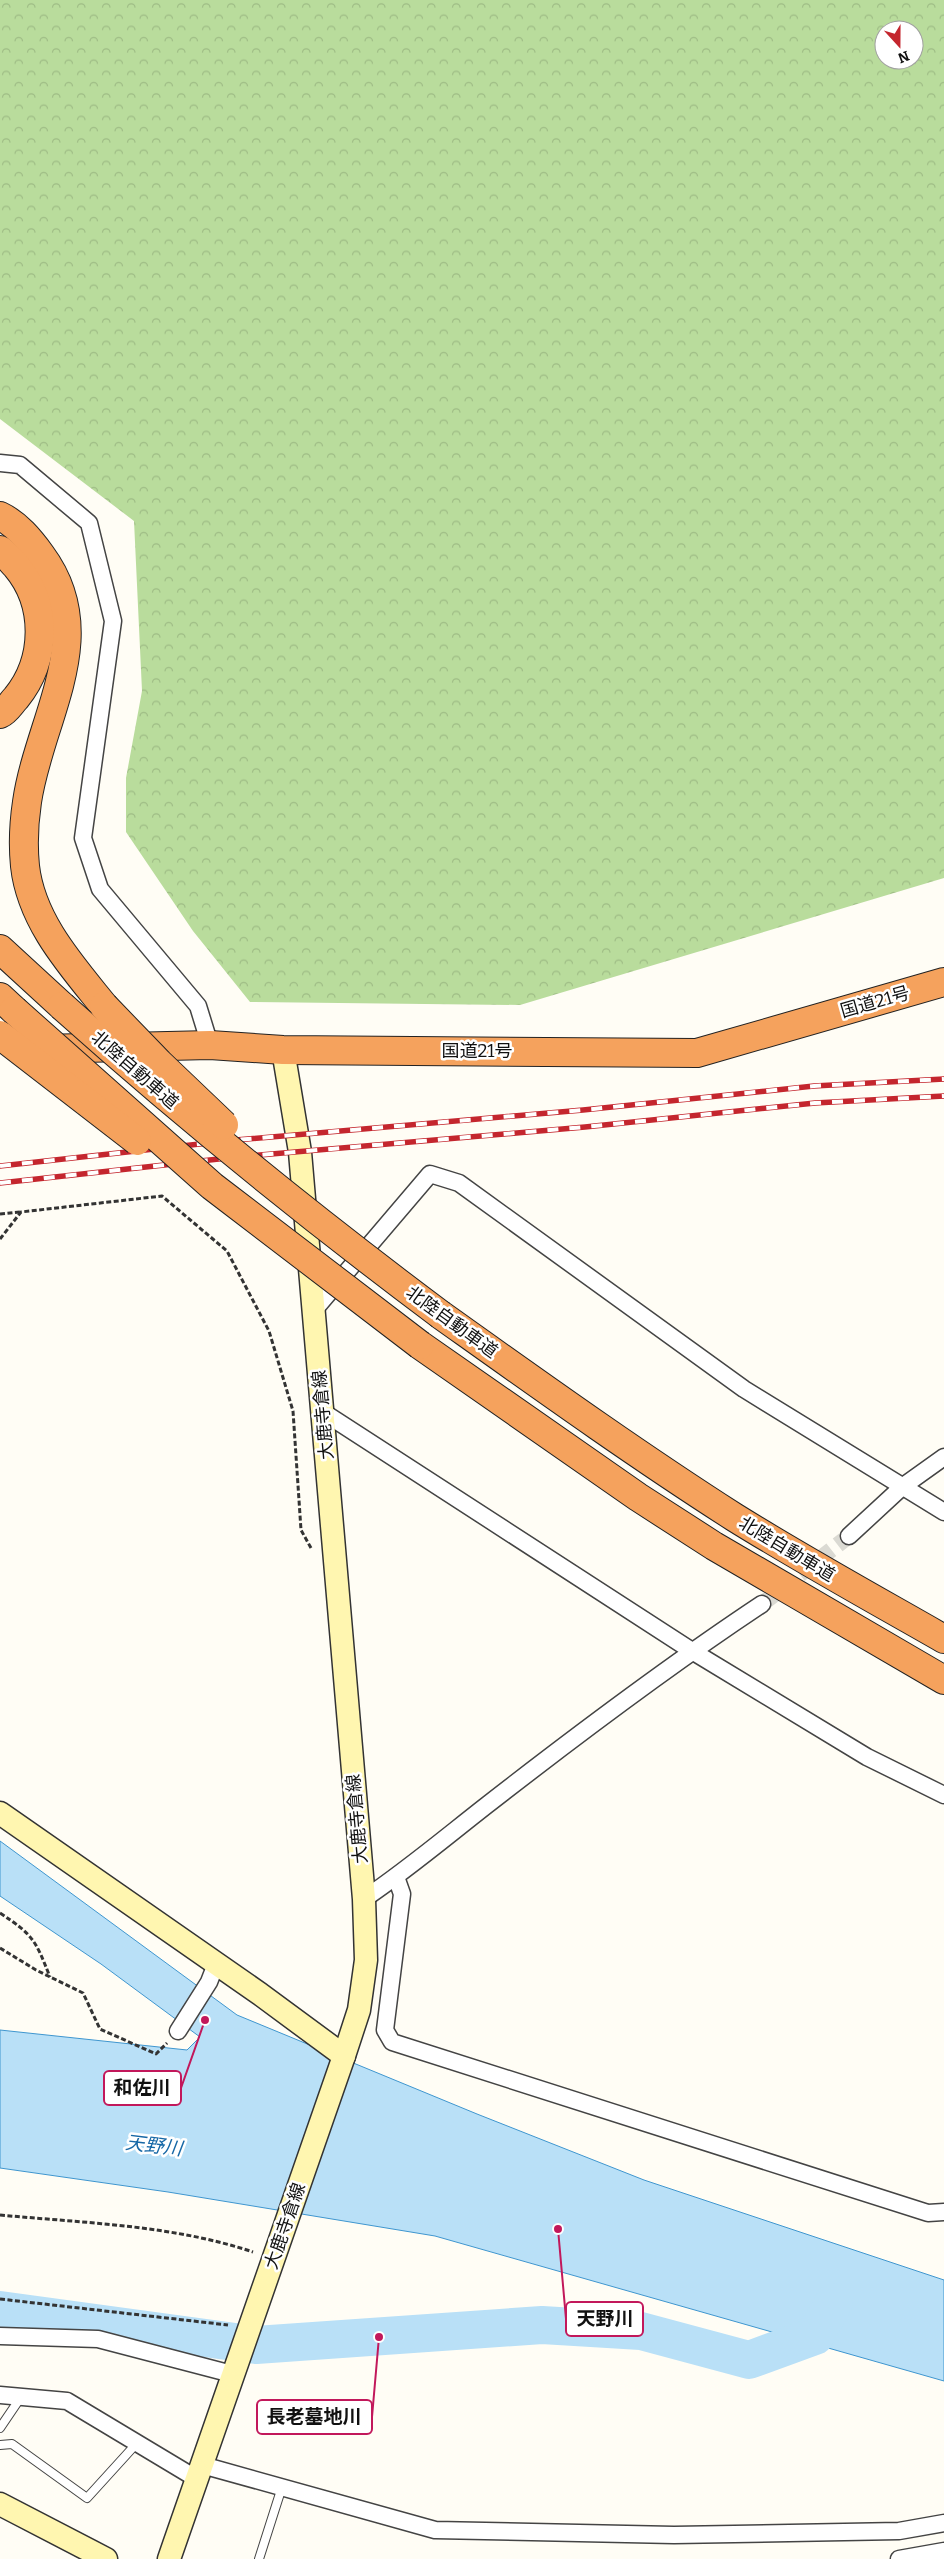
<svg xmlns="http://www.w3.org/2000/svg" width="944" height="2559" font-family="Bitter,'Noto Sans JP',serif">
<defs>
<pattern id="forest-crowns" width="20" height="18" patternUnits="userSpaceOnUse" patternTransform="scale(1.25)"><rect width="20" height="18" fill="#b9dc9c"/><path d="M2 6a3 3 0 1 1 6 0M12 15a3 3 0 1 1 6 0" fill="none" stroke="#9ebc85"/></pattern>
</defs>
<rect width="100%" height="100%" fill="#fffdf5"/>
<!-- forest -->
<path fill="url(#forest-crowns)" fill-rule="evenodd" d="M0 0H944V878L520 1005 250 1002 193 931 126 832V778L142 691 134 521 0 419ZM884 30H914V60H884Z"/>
<!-- water -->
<path fill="#b9e0f7" stroke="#3f96cf" d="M0 1841 237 2015 477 2114 644 2180 944 2280V2381L435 2236 168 2192 0 2168V2030L187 2050 200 2037 101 1964 0 1896Z"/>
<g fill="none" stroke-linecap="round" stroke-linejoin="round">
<!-- river -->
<path stroke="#b9e0f7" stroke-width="38" d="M0 2310 256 2345 542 2325 641 2331 749 2360 815 2336 834 2302"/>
<!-- street-tunnel -->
<path stroke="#dbdad3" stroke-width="16" stroke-dasharray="16 8" stroke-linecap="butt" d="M762 1604 849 1536"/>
<defs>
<g id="lane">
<path d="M0 2428 21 2397"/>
<path d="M0 2445 12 2444 87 2498 137 2443"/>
<path d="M259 2559 282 2487"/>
</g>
<g id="street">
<path d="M0 463 20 465 89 523 113 621 83 838 100 889 198 1006 210 1045"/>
<path d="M315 1309 430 1174 459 1183 744 1389 944 1512"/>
<path d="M323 1412 692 1651 867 1757 944 1795"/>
<path d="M849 1536 902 1487 944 1457"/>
<path d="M396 1877 402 1894 385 2030 392 2042 928 2213 944 2212"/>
<path d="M364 1899C407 1870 446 1837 487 1805 577 1735 667 1667 762 1604"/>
<path d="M178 2031 209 1982 216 1964"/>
<path d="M0 2336 98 2339 232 2374"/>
<path d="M0 2395 67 2401 197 2479"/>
<path d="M202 2465 435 2530 674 2535 899 2531 944 2523"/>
<path d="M899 2559 944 2551"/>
</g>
<g id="secondary">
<path d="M0 1813 260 1994 344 2056"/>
<path d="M0 2504 106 2559"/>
<path d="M169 2559 344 2056 359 2010 366 1960 364 1899 300 1152 283 1050"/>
</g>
<g id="highway">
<path d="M0 516C17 524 30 540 41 555 101 636 39 718 27 802 24 822 23 846 25 866 31 921 71 965 104 1006"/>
<path d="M0 550C6 554 11 561 16 566 48 604 47 660 16 698 11 703 7 711 0 714"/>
<path d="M0 949 62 1006"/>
<path d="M0 997 14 1010"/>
<path d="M41 1049 210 1045 283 1050 697 1053 944 982"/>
<path d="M441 1315C538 1384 634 1453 734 1517 803 1560 874 1599 944 1639"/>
<path d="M420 1345 638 1497 714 1546 944 1680"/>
</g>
</defs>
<!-- lane casing -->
<use href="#lane" stroke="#444" stroke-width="10"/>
<!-- street casing -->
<use href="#street" stroke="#444" stroke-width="19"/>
<!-- secondary casing -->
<use href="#secondary" stroke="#333" stroke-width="25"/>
<!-- highway casing -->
<use href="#highway" stroke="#222" stroke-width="30"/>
<!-- path -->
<g stroke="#333" stroke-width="3" stroke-dasharray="5 2.5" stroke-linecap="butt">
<path d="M0 1214 20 1212"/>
<path d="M0 1239 21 1212 162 1196 227 1251 269 1331 293 1411 301 1530 311 1548"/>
<path d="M0 1913C33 1935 35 1939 50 1977"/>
<path d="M0 1948 36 1970 83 1993 100 2029 156 2054 167 2043"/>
<path d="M0 2215C84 2223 173 2225 253 2252"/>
<path d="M0 2299 228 2325"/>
</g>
<!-- lane -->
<use href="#lane" stroke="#fff" stroke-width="8"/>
<!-- street -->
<use href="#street" stroke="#fff" stroke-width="16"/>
<!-- secondary -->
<use href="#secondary" stroke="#fff6b0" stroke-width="22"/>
<!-- highway -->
<use href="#highway" stroke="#f5a25d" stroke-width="28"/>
<defs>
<g id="rail">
<path d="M0 1166 236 1140 583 1110 814 1086 944 1079"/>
<path d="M0 1183 237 1157 585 1127 815 1103 944 1096"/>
</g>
</defs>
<!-- rail casing -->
<use href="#rail" stroke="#c4262e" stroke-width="5.5"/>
<!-- rail -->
<use href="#rail" stroke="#fff" stroke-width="4" stroke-dasharray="11" stroke-linecap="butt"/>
<defs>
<g id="highway-bridge">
<path d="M62 1006C184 1115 310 1217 441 1315"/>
<path d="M104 1006 159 1063 224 1125"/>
<path d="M14 1010 212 1186 420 1345"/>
<path d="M0 1035 137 1141"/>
</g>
</defs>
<!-- highway-bridge casing -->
<use href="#highway-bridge" stroke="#222" stroke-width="30" stroke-linecap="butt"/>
<!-- highway-bridge -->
<use href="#highway-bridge" stroke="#f5a25d" stroke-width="28"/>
</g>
<g text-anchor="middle" stroke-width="5" stroke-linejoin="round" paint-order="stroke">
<!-- street labels -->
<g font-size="18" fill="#111" stroke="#fff">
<text transform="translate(875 1002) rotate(-16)" y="6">国道21号</text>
<text x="477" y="1057">国道21号</text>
<text transform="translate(135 1070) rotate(41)" y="6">北陸自動車道</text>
<text transform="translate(452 1322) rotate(36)" y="6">北陸自動車道</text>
<text transform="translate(323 1415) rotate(-95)" y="6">大鹿寺倉線</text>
<text transform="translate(787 1549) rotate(31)" y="6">北陸自動車道</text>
<text transform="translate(357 1819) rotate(-95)" y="6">大鹿寺倉線</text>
<text transform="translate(285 2226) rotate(-71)" y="6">大鹿寺倉線</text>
</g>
<!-- water labels -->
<g font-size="19" font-style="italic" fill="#1768a6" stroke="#fff">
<text transform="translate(154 2145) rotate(7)" y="7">天野川</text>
</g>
</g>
<!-- callouts -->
<path fill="none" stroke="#c2185b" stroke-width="2" d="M205 2020L181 2088M558 2229L566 2319M379 2337L372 2417"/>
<g fill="#c2185b" stroke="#fff" stroke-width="2">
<circle cx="205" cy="2020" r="5"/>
<circle cx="558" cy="2229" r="5"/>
<circle cx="379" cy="2337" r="5"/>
</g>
<g fill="#fff" stroke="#c2185b" stroke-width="2">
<rect x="104" y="2071" width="77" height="34" rx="5"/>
<rect x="566" y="2302" width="77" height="34" rx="5"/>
<rect x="257" y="2400" width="115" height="34" rx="5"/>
</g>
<g font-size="19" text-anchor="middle" font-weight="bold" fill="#111">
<text x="142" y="2094">和佐川</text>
<text x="605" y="2325">天野川</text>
<text x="314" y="2423">長老墓地川</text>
</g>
<!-- north arrow -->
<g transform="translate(899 45) rotate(159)"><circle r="24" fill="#ffffff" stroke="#a0a0a0"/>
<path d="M0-4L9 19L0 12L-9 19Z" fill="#c4262e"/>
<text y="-8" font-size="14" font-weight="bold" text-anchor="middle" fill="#111111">N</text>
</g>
</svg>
